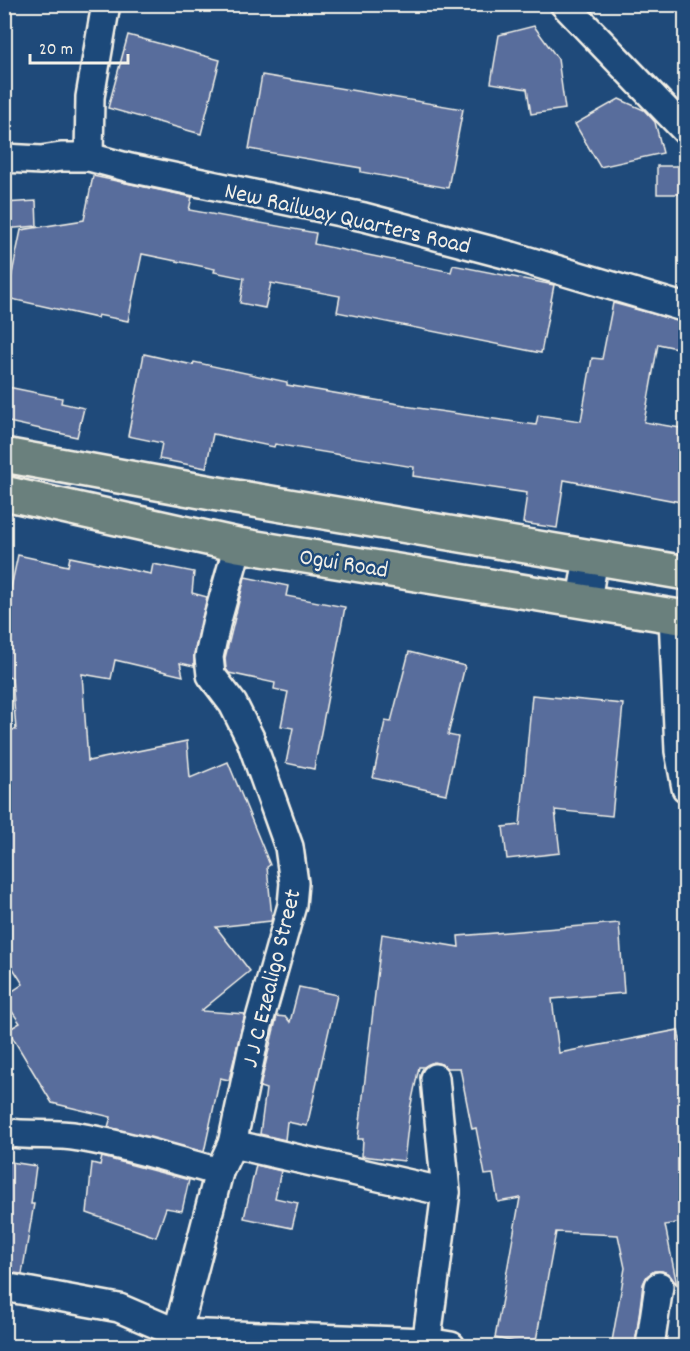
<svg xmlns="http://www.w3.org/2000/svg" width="690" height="1351" font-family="Dekko,sans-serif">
<rect width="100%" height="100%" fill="#1f4a7a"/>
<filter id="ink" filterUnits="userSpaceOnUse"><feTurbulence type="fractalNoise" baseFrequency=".0167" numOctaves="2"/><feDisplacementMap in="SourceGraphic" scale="12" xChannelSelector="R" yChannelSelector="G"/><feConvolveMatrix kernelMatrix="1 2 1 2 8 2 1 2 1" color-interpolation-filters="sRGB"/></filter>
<g filter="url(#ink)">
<!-- building -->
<g fill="#596d9c" stroke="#f4f1e8" stroke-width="1.5">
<path d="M534 26 558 59 565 109 531 114 527 89 491 83 499 35Z"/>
<path d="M128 35 220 60 201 134 108 108Z"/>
<path d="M262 75 463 109 448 188 361 172V168L249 149Z"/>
<path d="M619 99 644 110 655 122 663 153 600 167 575 124Z"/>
<rect x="657" y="166" width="29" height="28"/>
<path d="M93 176 192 197 189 210 316 233 314 244 451 272 453 265 554 285 541 353 337 312 340 296 271 283 265 308 240 303 244 278 214 272 215 269 142 254 128 321 98 315 97 318 7 298 21 230 84 220Z"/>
<path d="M36 201 37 226 4 229V203Z"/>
<path d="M613 303 686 323V350L658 344 644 422 686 429V503L564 480 557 528 523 523 527 493 413 476 414 467 275 444 274 447 213 434 206 468 159 459 162 443 128 436 144 354 193 365 194 362 287 382V385L405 405 404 406 536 425 538 415 581 421 592 358 602 359Z"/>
<path d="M8 387 62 398 61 403 84 408 77 437 4 421V403Z"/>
<path d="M18 555 68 566 70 557 151 574 153 564 194 572 192 593 207 597 194 654V666L180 663 183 676 115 660 111 679 82 674 88 761 187 741 190 778 228 762 270 865 267 867 272 917 271 921 216 927 250 971 201 1011 245 1014 229 1080 220 1078 204 1152 108 1127 111 1117 52 1103 8 1030 20 1023 4 1000V997L23 984 4 954 8 834H4V729L16 730 12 678 4 676V620Z"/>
<path d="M245 577 288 586 286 596 345 607 314 769 286 763 293 728 281 726 288 692 274 689 275 683 229 673 226 669 225 658Z"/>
<path d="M409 652 465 666 448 735 458 737 446 794 373 778 385 721 391 722Z"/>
<path d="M532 695 623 704 612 816 555 810 560 853 507 859 503 827 520 825Z"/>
<path d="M619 923 624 993 552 999 559 1053 678 1030 686 1067V1221L665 1225 677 1285 669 1274 662 1271H654L647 1276 643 1284 635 1347H611L625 1268 618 1235 556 1232 535 1346 495 1338 520 1198 498 1202 493 1174 485 1175 476 1128 472 1129 460 1068H447L441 1064 434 1062 424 1067H419L410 1109 404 1161 362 1156 363 1139H358L382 934 459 947 458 936Z"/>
<path d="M299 987 337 995 307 1126 287 1122 285 1140 260 1134 266 1089 260 1087 277 1016 286 1017 290 1022Z"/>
<path d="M102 1157 189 1180 182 1211 166 1208 156 1237 87 1213 92 1163 100 1165Z"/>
<path d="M4 1161 36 1166 31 1204H34L22 1274 4 1272Z"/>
<path d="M256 1165 281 1171 275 1198 298 1203 292 1228 244 1218Z"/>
</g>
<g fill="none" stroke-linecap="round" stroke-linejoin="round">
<defs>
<g id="minor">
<path d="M564 4 686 131"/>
<path d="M89 157 90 97 106 4"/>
<path d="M4 158 41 160 61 157H89L130 168 364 217 512 256 686 308"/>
<path d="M673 616 679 751 686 788"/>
<path d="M4 1132C29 1137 54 1132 79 1137 126 1145 172 1159 219 1172L174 1346"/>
<path d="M232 1144 446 1192 435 1078"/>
<path d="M219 1172 232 1144 255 1036 292 905 294 883 289 847 250 738 233 704 211 675 209 657 216 624 238 545"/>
<path d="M4 1287 119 1308 177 1333 427 1342 451 1346"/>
<path d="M426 1346 446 1192"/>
<path d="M650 1346 659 1286"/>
</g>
<path id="secondary" d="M584 600 591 558"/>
<g id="primary">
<path d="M4 455 212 493 686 573"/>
<path d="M4 493 238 545 686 618"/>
</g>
</defs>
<!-- minor casing -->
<use href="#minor" stroke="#f4f1e8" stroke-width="32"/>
<!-- secondary casing -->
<use href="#secondary" stroke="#f4f1e8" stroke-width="38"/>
<!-- primary casing -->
<use href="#primary" stroke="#f4f1e8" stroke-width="38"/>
<!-- minor -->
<use href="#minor" stroke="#1f4a7a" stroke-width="27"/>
<!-- secondary -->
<use href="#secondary" stroke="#1f4a7a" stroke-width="33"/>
<!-- primary -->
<use href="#primary" stroke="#6a807d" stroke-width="33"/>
</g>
</g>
<g text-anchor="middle" stroke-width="5" stroke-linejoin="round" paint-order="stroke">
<!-- street labels -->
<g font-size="24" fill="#f4f1e8" stroke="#1f4a7a">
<text transform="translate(348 217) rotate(13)" y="8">New Railway Quarters Road</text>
<text transform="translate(344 562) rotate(9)" y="8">Ogui Road</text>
<text transform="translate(270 978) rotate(-76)" y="8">J J C Ezealigo Street</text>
</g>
</g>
<!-- margin -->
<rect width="690" height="1351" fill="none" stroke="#1f4a7a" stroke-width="24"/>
<rect x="12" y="12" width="666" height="1327" fill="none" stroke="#f4f1e8" stroke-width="2" filter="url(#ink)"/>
<!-- scale -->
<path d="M30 54v9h98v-9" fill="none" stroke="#f4f1e8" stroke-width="3"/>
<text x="39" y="54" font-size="18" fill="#f4f1e8" stroke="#1f4a7a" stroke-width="4.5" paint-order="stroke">20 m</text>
</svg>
